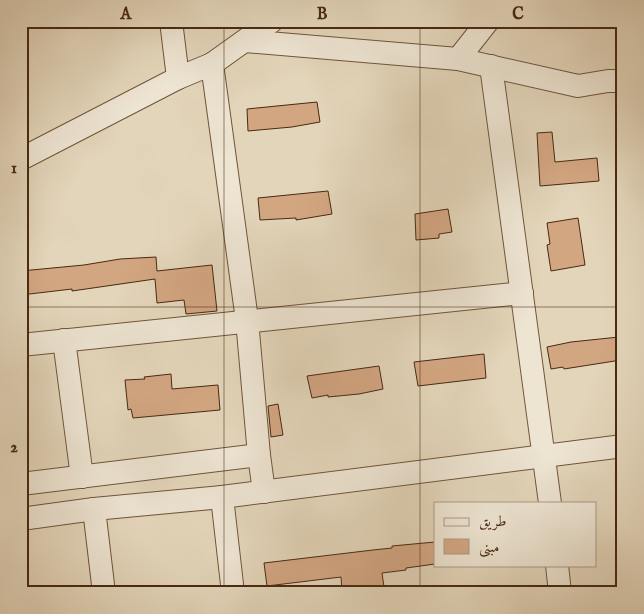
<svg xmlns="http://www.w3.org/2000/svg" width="644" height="614" font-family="'IM FELL English',Amiri,serif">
<rect width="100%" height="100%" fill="#e3d5ba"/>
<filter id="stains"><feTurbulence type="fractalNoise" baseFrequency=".004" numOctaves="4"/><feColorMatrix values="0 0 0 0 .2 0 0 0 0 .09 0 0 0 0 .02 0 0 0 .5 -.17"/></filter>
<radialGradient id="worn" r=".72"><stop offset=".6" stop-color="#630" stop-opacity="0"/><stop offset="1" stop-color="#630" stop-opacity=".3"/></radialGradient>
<!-- building -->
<g fill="#d3a682" stroke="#492911">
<path d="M317 102 320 122 292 127 248 131 247 109Z"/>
<path d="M552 132 555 162 597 158 599 181 540 186 537 133Z"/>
<path d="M328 191 332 214 296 220V218L260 220 258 198Z"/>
<path d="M448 209 452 232 439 234V238L416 240 415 214Z"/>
<path d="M578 218 585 265 551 271 547 245 550 244 547 223Z"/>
<path d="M156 257 157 271 212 265 217 311 186 314 184 300 157 303 155 279 72 291V289L21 295V271L84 265 120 259Z"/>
<path d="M619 337 621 360 564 369 563 367 551 369 547 347 571 342Z"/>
<path d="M484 354 486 378 418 386 414 362Z"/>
<path d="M379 366 383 389 359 394 328 397V395L312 398 307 376Z"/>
<path d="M171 374 172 389 218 385 220 410 133 418 131 409 128 410 125 380 145 379 144 377Z"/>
<path d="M278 404 283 435 271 437 268 406Z"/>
<path d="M435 542V564L406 568V570L382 573 384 587 342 591 341 577 267 586 264 563 373 550 392 548V546Z"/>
</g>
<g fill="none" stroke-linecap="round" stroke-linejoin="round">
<defs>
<g id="minor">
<path d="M171 21 178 78"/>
<path d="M245 41 458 59 578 86 608 81H623"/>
<path d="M458 59 488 21"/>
<path d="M212 64 247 320 259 455 264 492"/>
<path d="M491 66 550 503"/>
<path d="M21 159 178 78 212 64 272 21"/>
<path d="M64 340 82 477"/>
<path d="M21 345 522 293"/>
<path d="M21 484 259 455"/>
<path d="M222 497 233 593"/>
<path d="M94 509 104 593"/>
<path d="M21 519 94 509 222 497 623 446"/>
<path d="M557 565 560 593"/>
</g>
</defs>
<!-- minor casing -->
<use href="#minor" stroke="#70543b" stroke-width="24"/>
<!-- minor -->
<use href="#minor" stroke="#ede4d2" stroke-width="22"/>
</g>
<!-- grid -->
<path fill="none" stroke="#492911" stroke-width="1" stroke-opacity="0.55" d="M224 21V593M420 21V593M21 307H623"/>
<!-- margin -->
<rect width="644" height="614" fill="none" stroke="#e3d5ba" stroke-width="55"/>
<!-- legend -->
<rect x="434" y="502" width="162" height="65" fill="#ede4d2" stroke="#ab9985"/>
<rect x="444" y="518" width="25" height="8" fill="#ede4d2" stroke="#ab9985"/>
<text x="479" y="526" font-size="15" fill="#492911">طريق</text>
<rect x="444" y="539" width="25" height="15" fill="#d3a682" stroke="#ab9985"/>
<text x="479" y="552" font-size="15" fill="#492911">مبنى</text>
<rect x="28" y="28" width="588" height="558" fill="none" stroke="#492911" stroke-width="2"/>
<g font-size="16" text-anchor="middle" font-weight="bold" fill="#492911">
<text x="126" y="19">A</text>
<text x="322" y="19">B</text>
<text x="518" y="19">C</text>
<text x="14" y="173">1</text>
<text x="14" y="452">2</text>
</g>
<rect width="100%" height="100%" filter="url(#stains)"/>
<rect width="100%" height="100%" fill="url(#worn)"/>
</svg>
